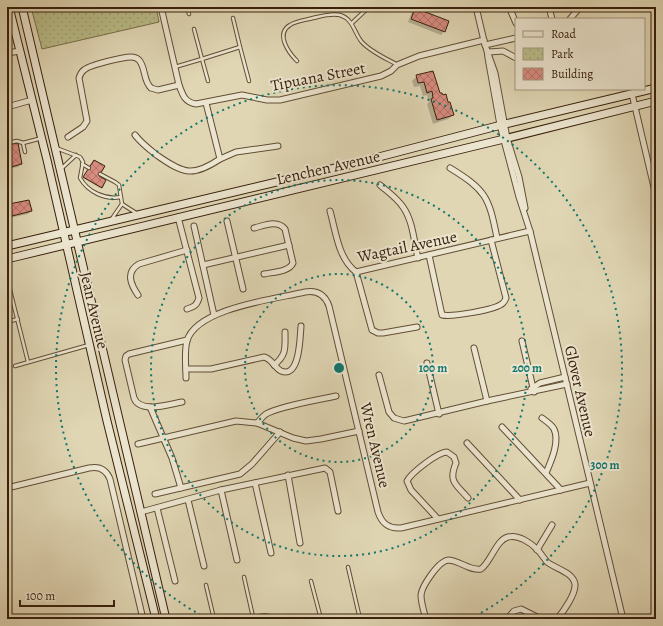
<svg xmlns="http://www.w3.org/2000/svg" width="663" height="626" font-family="Alegreya,serif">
<defs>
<pattern id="park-dots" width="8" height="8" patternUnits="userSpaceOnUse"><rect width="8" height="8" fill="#b9bc88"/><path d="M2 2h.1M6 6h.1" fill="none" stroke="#a0a174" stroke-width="1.8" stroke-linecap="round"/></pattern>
<pattern id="building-cross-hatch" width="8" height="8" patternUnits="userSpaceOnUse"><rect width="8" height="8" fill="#d88b7f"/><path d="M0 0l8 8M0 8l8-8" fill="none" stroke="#b07166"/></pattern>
</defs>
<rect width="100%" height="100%" fill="#e0d6b4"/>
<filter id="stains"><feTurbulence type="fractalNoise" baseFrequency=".005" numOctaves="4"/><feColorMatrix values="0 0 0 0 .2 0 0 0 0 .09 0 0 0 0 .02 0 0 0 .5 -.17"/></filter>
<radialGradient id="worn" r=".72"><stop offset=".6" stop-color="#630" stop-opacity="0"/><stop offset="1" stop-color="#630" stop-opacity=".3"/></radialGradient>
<!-- park -->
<path fill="url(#park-dots)" stroke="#786e4a" d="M31 7H156L159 22 42 49Z"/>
<!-- shadow -->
<g fill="#0003">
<path d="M415 9 444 31 441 35 408 22 412 12Z"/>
<path d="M433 72 439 95 453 115 448 119 433 124 427 104 429 102 427 95 423 96 420 86 414 87 412 81 417 76Z"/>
<path d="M7 146 21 163 18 167 7 169Z"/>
<path d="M93 162 101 187 100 188 83 178Z"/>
<path d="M9 205 31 211 28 214 9 218 7 207Z"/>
</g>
<!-- building -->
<g fill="url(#building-cross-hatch)" stroke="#38200c">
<path d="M415 8 449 21 445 32 411 19Z"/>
<path d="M433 71 440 93H442L443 95 446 94 448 102H450L454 115 437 120 431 99 433 98 432 91 427 93 424 82 418 83 416 75Z"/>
<path d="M18 143 22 164 7 168V145Z"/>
<path d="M94 160 105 166 99 176 106 180 102 188 83 177Z"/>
<path d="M29 200 32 211 12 216 9 204Z"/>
</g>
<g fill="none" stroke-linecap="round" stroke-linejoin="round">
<defs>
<g id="service">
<path d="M187 7 189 14"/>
<path d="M229 7 230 8"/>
<path d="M233 18 240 47"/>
<path d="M352 23 369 7"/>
<path d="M297 61C289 53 275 34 290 25 296 21 306 20 313 18 322 16 331 13 340 15 353 19 354 32 361 41 369 51 385 58 396 64"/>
<path d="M175 67 202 59 194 29"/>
<path d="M208 81 202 59 240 47 249 81"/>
<path d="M7 143 17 141 23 143 42 138"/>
<path d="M23 143 25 152"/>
<path d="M56 148 80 157 83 162 80 178C88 192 105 200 121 197"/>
<path d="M82 164 89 168"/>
<path d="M62 168 76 155"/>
<path d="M100 174 115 182 119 185 122 204 111 220"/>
<path d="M122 204 136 213"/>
<path d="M7 278 28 362"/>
<path d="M7 322 18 319"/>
<path d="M15 366 89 345"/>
<path d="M348 567 360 619"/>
<path d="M244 577 253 617"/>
<path d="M311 581 321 619"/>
<path d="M206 585 214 619"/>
<path d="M245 619C256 617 266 612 276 619"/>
</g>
<g id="minor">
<path d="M161 7 179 85C183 96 185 102 196 104L242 95 267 100H280L381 76 391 71 397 65 419 56 484 40"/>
<path d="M476 7 485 45 495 73 507 138 519 177 525 208"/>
<path d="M509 7 516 23"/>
<path d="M549 7 552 19"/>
<path d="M570 19 580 7"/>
<path d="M485 45 516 38"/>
<path d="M487 50 488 58 500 125 519 197 530 231 623 619"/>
<path d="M489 52 503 51 516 58"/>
<path d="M7 53 20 51"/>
<path d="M632 94 656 196"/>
<path d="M206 103 220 159 236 152 278 146"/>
<path d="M7 107 32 100"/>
<path d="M135 135C142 144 149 149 158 156 184 174 193 177 220 159"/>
<path d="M68 137 83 127 87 121 79 78C80 75 81 72 84 70 89 65 123 57 131 57 134 57 137 58 139 60 146 68 143 81 151 88L158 90 179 85"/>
<path d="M450 168C486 190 489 197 497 238"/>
<path d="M380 185C388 192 397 198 403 207 413 221 414 242 418 258"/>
<path d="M330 211C336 232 338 258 356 272"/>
<path d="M178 217 199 298C197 305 194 307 187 309"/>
<path d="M227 221 243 289"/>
<path d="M194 226 214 315"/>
<path d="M254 228C263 226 277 219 285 229L293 263C289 272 273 272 264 274"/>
<path d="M429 255 442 315C452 317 496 310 503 303 505 301 505 301 506 298L491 240"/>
<path d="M203 265 289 245"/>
<path d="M356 272 530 231"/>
<path d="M356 272 372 330 378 333H383L417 327"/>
<path d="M138 295C131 285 125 272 139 264L187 250"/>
<path d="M522 341 534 392"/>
<path d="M474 348 487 401"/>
<path d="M427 363 439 414"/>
<path d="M274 365C287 355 285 347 285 332"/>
<path d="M186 369H211L264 357C272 359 274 367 281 371 300 379 300 337 301 326"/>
<path d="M379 375 389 412 394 418 404 421 487 401 567 384"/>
<path d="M186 378C186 366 184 352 187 341 196 308 276 299 305 292 317 290 325 295 329 306L378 512C382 524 389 529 401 528L590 483"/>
<path d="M531 389 540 383 565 377"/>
<path d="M182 402C170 404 140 414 134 398L125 360 126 356 129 354 187 340"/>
<path d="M150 407 172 458 181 488"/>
<path d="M542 418C546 421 552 425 554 429 560 442 551 461 546 473"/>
<path d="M257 423C260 420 262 417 266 414 280 406 318 400 336 396"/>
<path d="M502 427 561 490"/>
<path d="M467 443 520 500"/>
<path d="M138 444 236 421 257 423 293 438 306 441 321 439 359 431"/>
<path d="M288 475 300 543"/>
<path d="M255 483 271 553"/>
<path d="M7 488 89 468C99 466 106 469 110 479L143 619"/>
<path d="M221 490 237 560"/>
<path d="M155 494 240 474 252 464 280 432"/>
<path d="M188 500 204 566"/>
<path d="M157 508 175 581"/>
<path d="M141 512 221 490 325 468 330 472 338 511"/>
<path d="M438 519 411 490 407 481C411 473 438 452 447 452L454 457 456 463C448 482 456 484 468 498"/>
<path d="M537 550 552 525"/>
<path d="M426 619C424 612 421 603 421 595 422 586 439 560 449 560 460 561 470 571 481 569 491 562 496 540 508 537 518 534 531 543 538 550 541 554 544 558 547 562 556 569 573 572 575 584 576 594 563 612 557 619"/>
<path d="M507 619 514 611 521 609 541 619"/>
</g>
<g id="secondary">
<path d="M9 7 47 160 107 421 156 619"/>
<path d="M22 7 166 619"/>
<path d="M7 246 352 164 505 124 656 88"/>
<path d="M7 259 504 139 656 101"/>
</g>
</defs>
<!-- service casing -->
<use href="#service" stroke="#624e36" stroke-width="4.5"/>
<!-- minor casing -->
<use href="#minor" stroke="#624e36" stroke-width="7"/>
<!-- secondary casing -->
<use href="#secondary" stroke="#38200c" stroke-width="9"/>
<!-- service -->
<use href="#service" stroke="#ebe4ce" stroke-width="2.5"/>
<!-- minor -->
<use href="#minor" stroke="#ebe4ce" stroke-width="5"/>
<!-- secondary -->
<use href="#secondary" stroke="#ebe4ce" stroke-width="7"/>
</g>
<!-- distance rings -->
<g fill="none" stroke="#0f766e" stroke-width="2" stroke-dasharray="2 4">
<circle cx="339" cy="368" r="94"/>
<circle cx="339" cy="368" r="188"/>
<path d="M206 618A283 283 0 1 1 472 618"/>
</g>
<g text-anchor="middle" stroke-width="4" stroke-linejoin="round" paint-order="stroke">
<!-- street labels -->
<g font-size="16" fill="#38200c" stroke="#ebe4ce">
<text transform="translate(318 76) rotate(-11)" y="6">Tipuana Street</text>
<text transform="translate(328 167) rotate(-13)" y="6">Lenchen Avenue</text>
<text transform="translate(407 246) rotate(-12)" y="6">Wagtail Avenue</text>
<text transform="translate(95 310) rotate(77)" y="6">Jean Avenue</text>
<text transform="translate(581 391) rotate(77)" y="6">Glover Avenue</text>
<text transform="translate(376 445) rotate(77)" y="6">Wren Avenue</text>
</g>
</g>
<circle cx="339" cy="368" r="6" fill="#0f766e" stroke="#ebe4ce" stroke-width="2"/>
<g font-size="12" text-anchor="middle" font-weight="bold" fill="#0f766e" stroke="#ebe4ce" stroke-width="4" stroke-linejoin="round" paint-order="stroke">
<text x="433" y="372">100 m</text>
<text x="527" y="372">200 m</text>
<text x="605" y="469">300 m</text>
</g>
<!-- margin -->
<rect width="663" height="626" fill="none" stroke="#e0d6b4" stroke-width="24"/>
<rect x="8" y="8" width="647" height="610" fill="none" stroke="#38200c" stroke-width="2"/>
<rect x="12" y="12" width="639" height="602" fill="none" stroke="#38200c"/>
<!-- legend -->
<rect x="515" y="18" width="130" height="72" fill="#ebe4ce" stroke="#a39680"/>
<rect x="523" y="31" width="20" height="6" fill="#ebe4ce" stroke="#a39680"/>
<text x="551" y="38" font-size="12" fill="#38200c">Road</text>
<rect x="523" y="48" width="20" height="12" fill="url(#park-dots)" stroke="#a39680"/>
<text x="551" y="58" font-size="12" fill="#38200c">Park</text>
<rect x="523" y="68" width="20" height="12" fill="url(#building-cross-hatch)" stroke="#a39680"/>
<text x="551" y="78" font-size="12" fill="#38200c">Building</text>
<!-- scale -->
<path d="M20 600v6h94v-6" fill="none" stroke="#38200c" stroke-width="2"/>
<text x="26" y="600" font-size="12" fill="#38200c" stroke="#ebe4ce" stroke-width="3" paint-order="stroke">100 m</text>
<rect width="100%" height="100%" filter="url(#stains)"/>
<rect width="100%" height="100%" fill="url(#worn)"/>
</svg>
